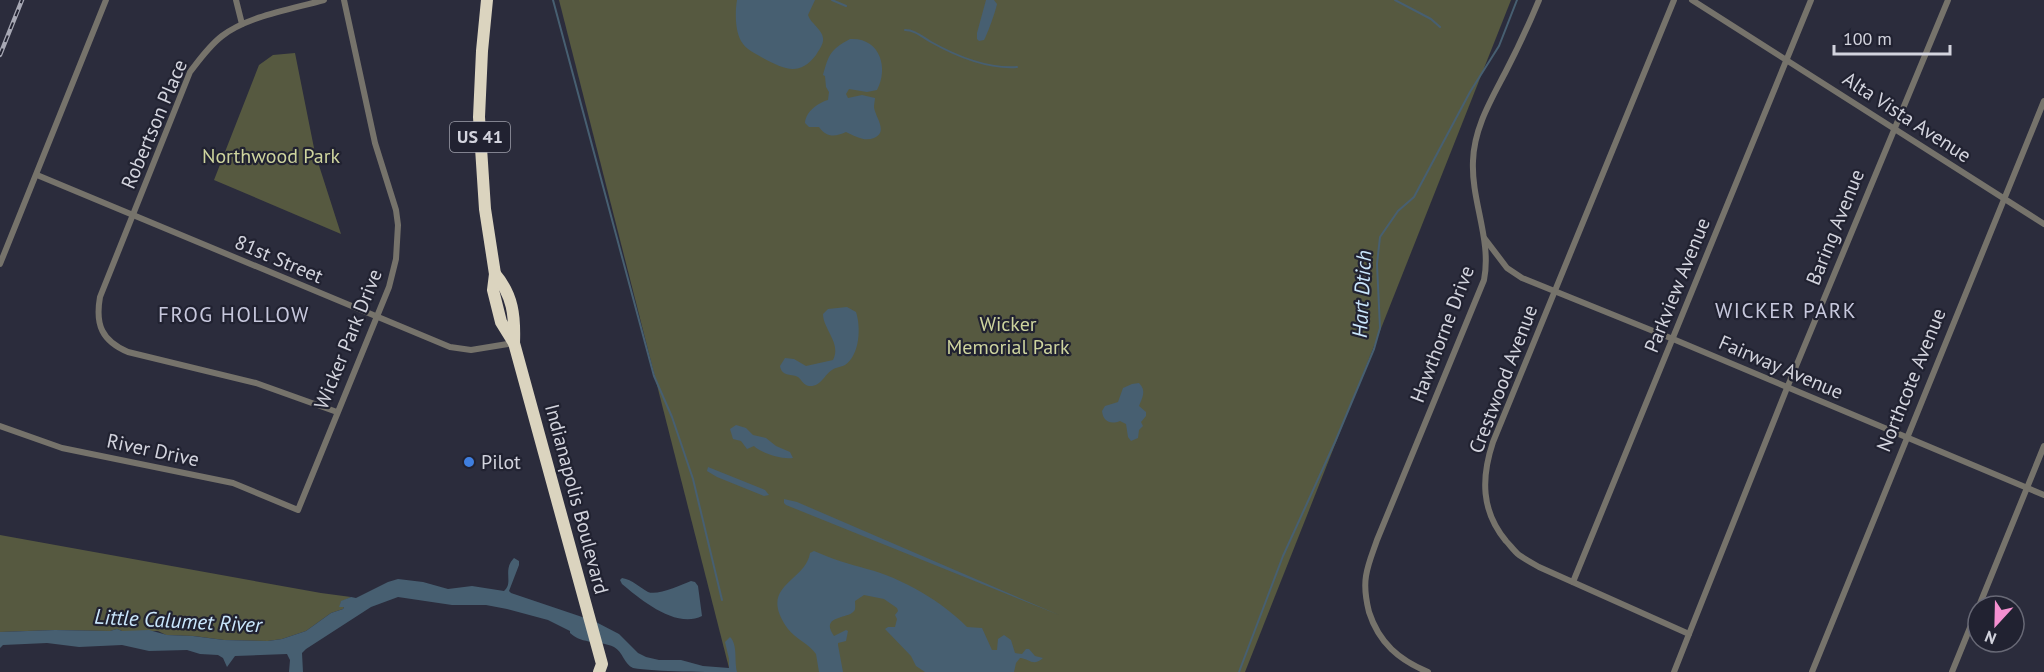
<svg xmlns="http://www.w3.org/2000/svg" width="2044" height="672" font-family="'PT Sans',sans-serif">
<rect width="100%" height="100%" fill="#2b2c3c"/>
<!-- green -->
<g fill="#565940">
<path d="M559 0H1511L1245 672H735L729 668Z"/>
<path d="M295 53 315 153 341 234 214 180 259 65 273 55Z"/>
<path d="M0 535 321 593 351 597 341 602 340 606 344 607 343 609 331 613 306 631 282 639 268 641 224 640 194 636 166 635 158 631H122L117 629 110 631 55 630 0 632Z"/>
</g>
<!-- water -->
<g fill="#475f71">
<path d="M737 0H815L808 15C811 24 822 29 823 38 824 44 819 50 816 55 799 77 784 69 763 58 755 53 746 50 741 41 735 30 735 12 737 0Z"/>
<path d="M986 0H994L997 4C996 10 987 35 984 40L979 41 977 39V33Z"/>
<path d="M850 39C880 37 889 68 877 90L867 92 849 89 846 94 848 98 862 95 875 98C875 99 874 106 874 107 875 117 889 132 874 138 864 142 855 136 846 132 835 137 827 138 819 127H809L805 123C806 111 818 103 828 100L829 92 826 87 825 76 823 75C829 54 830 50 850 39Z"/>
<path d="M847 307 856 312C861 327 860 355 845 365 841 367 836 367 832 370 824 375 821 387 809 386 803 385 802 380 798 377 790 373 782 377 780 366L785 358 794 359 806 366 833 360C842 344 823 329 823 314L828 309Z"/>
<path d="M1139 383C1147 391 1142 398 1139 406L1146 412V416L1141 422 1143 426 1139 430 1138 438 1131 441 1128 437 1126 424 1120 421C1110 425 1103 421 1102 411L1105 406 1118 402 1123 388 1132 384Z"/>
<path d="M736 425 746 428 753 435 766 438 776 446 790 452 793 458C782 460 761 453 754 446L747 449 741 441 733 439 730 429Z"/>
<path d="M708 467 765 490 769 495 764 496 717 477 707 471Z"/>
<path d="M784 499 797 502 1059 615 786 505 784 503Z"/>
<path d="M814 551C832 559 849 564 867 569 902 578 943 602 967 627L982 628 992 650H997L998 639 1004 635 1011 640 1015 653 1022 654 1026 649H1029L1035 656 1043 658C1033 667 1030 659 1020 658L1016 663 1014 672H925L916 666 911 656 885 629 888 627H895L897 619 895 615 898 611 897 608 884 599 864 595 855 601C855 604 856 609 854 611 849 619 819 615 834 636L846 630 848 631 846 641 838 643V645L843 672H819L816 654C809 644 796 639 788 629 756 585 806 582 810 553Z"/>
<path d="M514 558 519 561V565L509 591 511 593 594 621 619 634 638 653 646 657 659 660H681L703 666 729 668V659L725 642 730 637C738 645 734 660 737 672 710 672 655 672 633 668 624 664 623 652 614 647 600 640 583 645 570 633V631L548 620 507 609 486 605H452L398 597 371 607 306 649 302 653 303 672H289L290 660 287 654 235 656 227 667 223 658 218 655 200 654 187 650 149 651 122 645 79 647 47 643 3 645 0 648V632L55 630 110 631 117 629 122 631 149 630 167 635 193 636 224 640 268 641 282 639 306 631 331 613 343 609 344 607H339L341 601 351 597 356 598 388 582 398 579 423 582 448 589 472 586 504 591C514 583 502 570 514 558Z"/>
<path d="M622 578C633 580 639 587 648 592 657 596 681 585 691 581L695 582 698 586 702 616C676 629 641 600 622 584L620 580Z"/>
</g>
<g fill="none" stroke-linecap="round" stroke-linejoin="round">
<!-- stream -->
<g stroke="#475f71" stroke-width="2">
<path d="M553 0 654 376 672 417 693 479 722 600"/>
<path d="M832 0 846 6"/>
<path d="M1395 0 1431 19 1440 27"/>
<path d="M905 30C915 30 922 37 931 42 956 56 988 69 1017 67"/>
<path d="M1239 672 1283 556 1335 442 1374 349 1380 328 1377 264 1380 237 1398 211 1414 197 1470 92 1499 46 1517 0"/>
</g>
<!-- street -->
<g stroke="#76736b" stroke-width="6">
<path d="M236 0 242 24"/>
<path d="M324 0C292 9 248 16 222 36 209 46 200 59 190 72L100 297C95 325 102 341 128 352L256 383 337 412"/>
<path d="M1692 0 2044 224"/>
<path d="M37 175 450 347 471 350 514 343"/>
<path d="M1485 239 1507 268 1522 278 1673 339 2044 495"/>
<path d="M0 264 106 0"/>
<path d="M0 426 62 448 233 483 298 510 389 287 396 259 398 225 396 210 375 143 344 0"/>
<path d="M1573 582 1811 0"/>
<path d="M1979 606 2044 446"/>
<path d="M1689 634 1787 388 1948 0"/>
<path d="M1428 672C1399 660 1379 643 1369 612 1366 600 1364 588 1366 576 1368 563 1373 552 1377 540L1484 280C1492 240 1471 201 1473 161 1474 128 1491 100 1506 71 1518 48 1529 24 1539 0"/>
<path d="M1674 672 1689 634 1539 567C1532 563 1525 559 1519 555 1514 551 1510 545 1506 541 1481 511 1481 478 1493 442L1674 0"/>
<path d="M1812 672 2044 101"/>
<path d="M1952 672 1978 608"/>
</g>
<!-- highway -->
<g stroke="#dbd4bf" stroke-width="12">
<path d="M487 0 482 51 479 117 485 209 495 274 493 290 501 322 514 343 602 664 599 672"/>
<path d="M495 274C513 295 515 316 514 343"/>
</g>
<defs>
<path id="rail" d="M0 55 22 0"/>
</defs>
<!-- rail casing -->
<use href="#rail" stroke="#a7a8b4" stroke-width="4.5"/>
<!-- rail -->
<use href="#rail" stroke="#212231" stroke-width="2" stroke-dasharray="7" stroke-linecap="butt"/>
</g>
<!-- markers -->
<circle fill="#3f7fe0" stroke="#212231" stroke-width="2" cx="469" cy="462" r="6"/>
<g text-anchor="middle" stroke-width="4.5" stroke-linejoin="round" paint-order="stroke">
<!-- shield labels -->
<rect fill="#212231" stroke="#9e9faa" stroke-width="1.5" x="450" y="122" width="60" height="30" rx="4.5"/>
<g font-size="18" font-weight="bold" fill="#d3d4de">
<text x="480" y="143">US 41</text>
</g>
<!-- street labels -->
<g font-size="20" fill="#d3d4de" stroke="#212231">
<text transform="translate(1907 117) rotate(33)" y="7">Alta Vista Avenue</text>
<text transform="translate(154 124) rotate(-67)" y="7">Robertson Place</text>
<text transform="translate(1835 227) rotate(-68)" y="7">Baring Avenue</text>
<text transform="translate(279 259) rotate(23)" y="7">81st Street</text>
<text transform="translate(1677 285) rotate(-68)" y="7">Parkview Avenue</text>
<text transform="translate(1442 334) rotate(-69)" y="7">Hawthorne Drive</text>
<text transform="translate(348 339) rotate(-68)" y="7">Wicker Park Drive</text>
<text transform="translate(1781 367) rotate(23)" y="7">Fairway Avenue</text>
<text transform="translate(1503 379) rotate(-69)" y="7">Crestwood Avenue</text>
<text transform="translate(1911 380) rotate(-68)" y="7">Northcote Avenue</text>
<text transform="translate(153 450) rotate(12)" y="7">River Drive</text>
<text transform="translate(577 499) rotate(75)" y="7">Indianapolis Boulevard</text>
</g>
<!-- park labels -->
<g font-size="20" fill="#ced49e" stroke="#212231">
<text x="271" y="163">Northwood Park</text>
<text x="1008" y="331">Wicker<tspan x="1008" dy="23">Memorial Park</tspan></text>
</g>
<!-- poi labels -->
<g font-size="20" fill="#d3d4de" stroke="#212231" text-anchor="start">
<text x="481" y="469">Pilot</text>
</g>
<!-- water labels -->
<g font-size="21" font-style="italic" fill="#cae7fd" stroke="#212231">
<text transform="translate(1362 294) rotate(-87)" y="7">Hart Dtich</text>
<text transform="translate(178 621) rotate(3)" y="7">Little Calumet River</text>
</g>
<!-- neighbourhood labels -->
<g font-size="21" letter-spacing="1.5" fill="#c7c8dd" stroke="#212231">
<text x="1786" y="318">WICKER PARK</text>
<text x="234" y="322">FROG HOLLOW</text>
</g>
</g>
<!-- north arrow -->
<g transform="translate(1996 624) rotate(202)"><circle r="28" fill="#212231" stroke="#686976" stroke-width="1.5"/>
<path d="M0-4.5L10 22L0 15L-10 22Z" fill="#f590d1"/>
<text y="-9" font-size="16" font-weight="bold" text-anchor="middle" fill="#d3d4de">N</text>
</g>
<!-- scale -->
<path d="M1834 45v9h116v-9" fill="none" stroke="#d3d4de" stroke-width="3"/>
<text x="1843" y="45" font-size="18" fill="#d3d4de" stroke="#212231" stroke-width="4.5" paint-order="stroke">100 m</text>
</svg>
